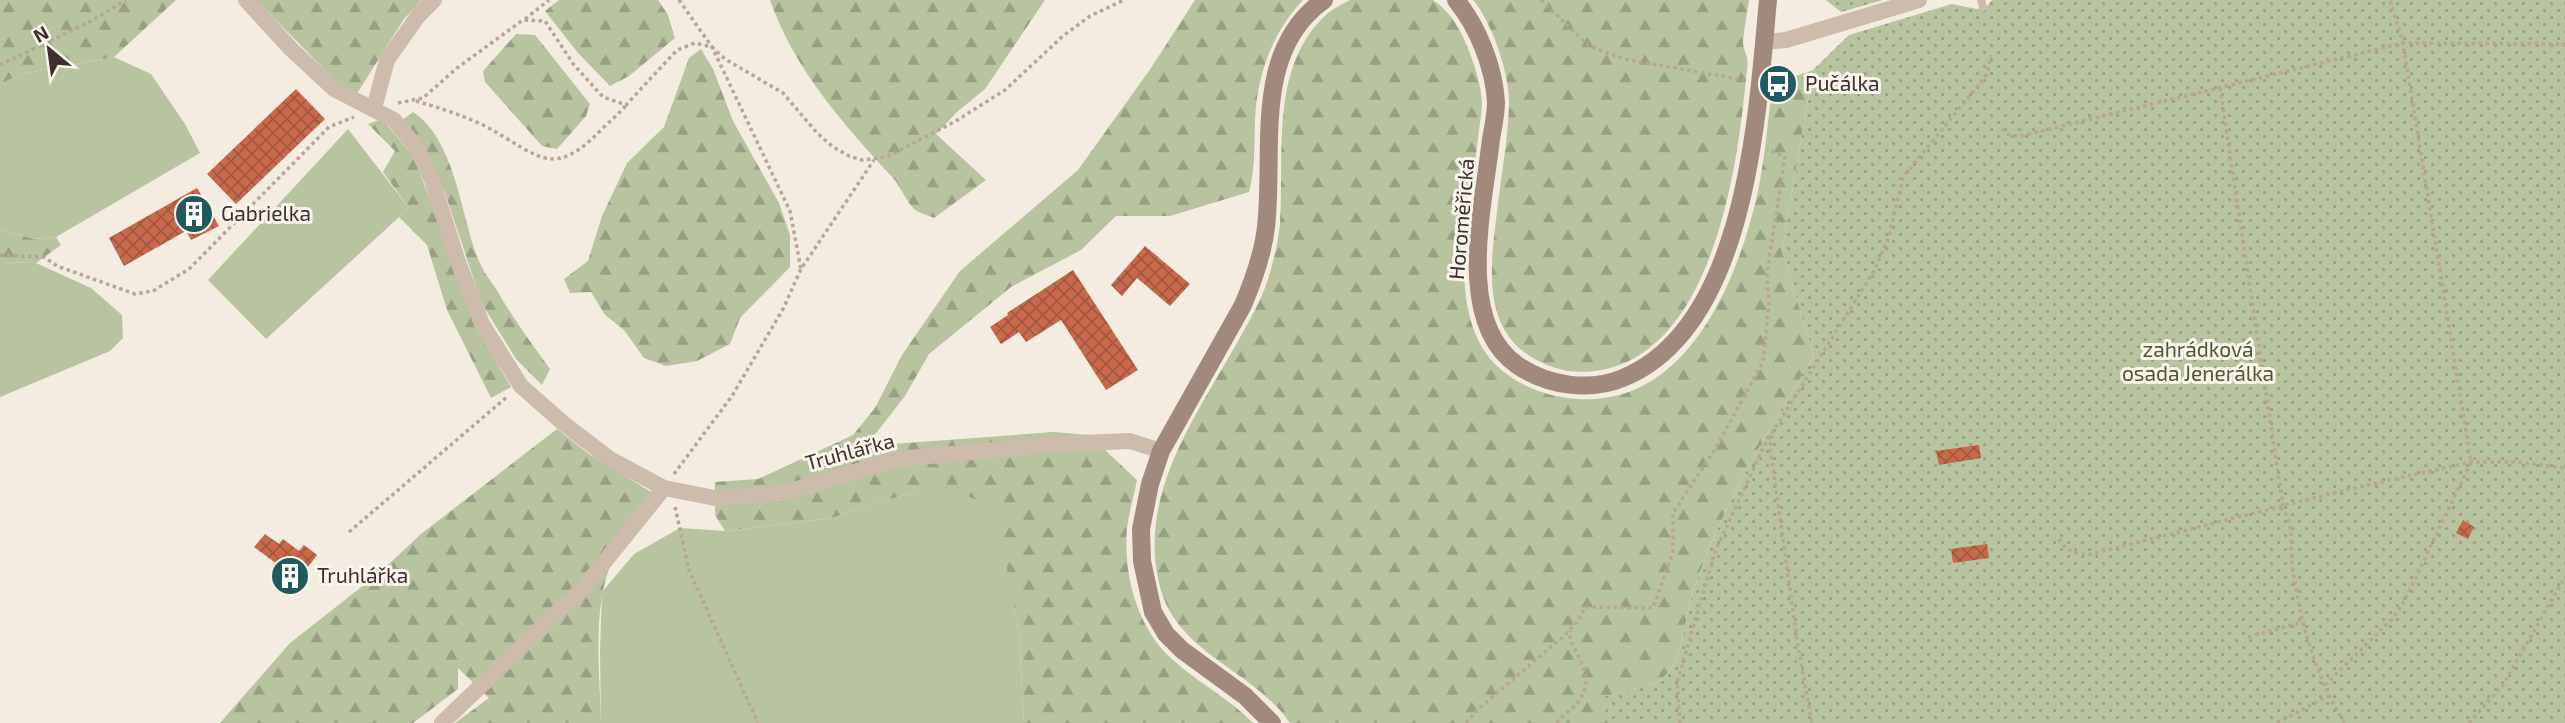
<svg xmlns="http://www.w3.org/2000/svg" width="2565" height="723" font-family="'Exo 2',sans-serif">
<defs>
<pattern id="forest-firs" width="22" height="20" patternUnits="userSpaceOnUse" patternTransform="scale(1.75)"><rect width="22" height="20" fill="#b8c4a0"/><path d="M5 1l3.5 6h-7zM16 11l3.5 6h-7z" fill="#97a083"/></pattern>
<pattern id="garden-dots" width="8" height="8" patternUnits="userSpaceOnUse" patternTransform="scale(1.75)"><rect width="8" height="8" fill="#b8c4a0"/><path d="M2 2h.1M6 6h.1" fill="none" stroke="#97a083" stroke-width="1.8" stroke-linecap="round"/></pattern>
<pattern id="building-cross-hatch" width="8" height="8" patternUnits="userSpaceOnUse" patternTransform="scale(1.75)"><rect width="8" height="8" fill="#c8694b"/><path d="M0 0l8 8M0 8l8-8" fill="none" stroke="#a4573f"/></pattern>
</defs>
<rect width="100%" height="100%" fill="#f4ebe1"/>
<!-- green -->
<g fill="#b8c4a0">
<path d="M114 57 151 74 185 124 200 153 56 237 34 239 0 229V84L22 74Z"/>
<path d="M348 129 409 208 266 339 208 280Z"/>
<path d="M0 262 36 263 91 288 122 315 123 338 110 351 0 397Z"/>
<path d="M958 490 997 510 1019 634 1024 723H601L600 650 602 592 634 554 680 528 725 531 832 518 916 491Z"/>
</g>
<!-- forest -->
<g fill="url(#forest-firs)">
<path d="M0 0H176L114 57 22 74 0 84Z"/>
<path d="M256 0H422L404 19 356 95 335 80Z"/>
<path d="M559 0H658L668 15 675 38 629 76 610 86 578 53 545 11Z"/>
<path d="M770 0H1045L985 89 957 112 936 134 986 180 934 218C928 215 919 213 914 209 906 201 901 187 893 178 844 125 794 69 770 0Z"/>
<path d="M1195 0H1303C1275 30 1261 65 1256 106 1253 135 1257 163 1249 192L1170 216H1116L1081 250 1011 287 929 354 905 396 866 446 1054 432 1089 435 1137 480C1134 496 1129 512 1127 528 1123 575 1137 628 1173 660 1198 683 1229 698 1253 723H1024L1019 634 996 510 958 491H916L832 518 725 531 715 515V482L758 479 853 435 875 408 902 355 960 271 1078 170 1151 68Z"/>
<path d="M1350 0H1433C1452 13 1461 30 1469 51 1475 67 1481 85 1482 102 1482 114 1479 127 1478 139 1470 207 1442 316 1499 368 1524 390 1559 401 1593 399 1690 395 1737 280 1756 200 1765 163 1767 122 1773 84L1813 70 1782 251 1814 356C1766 433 1719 511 1691 598 1683 625 1684 669 1655 683L1604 697 1608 723H1290C1252 668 1175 654 1159 583 1138 494 1196 416 1237 343 1249 321 1262 300 1269 276 1274 259 1278 242 1280 224 1285 154 1269 66 1327 14 1334 8 1343 4 1350 0Z"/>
<path d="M1473 0H1749C1747 14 1744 28 1743 42 1743 47 1745 52 1747 57 1748 64 1747 71 1746 78 1738 164 1716 318 1629 361 1603 373 1575 376 1547 365 1483 339 1489 277 1496 220 1500 182 1508 142 1509 104 1510 75 1492 22 1473 0Z"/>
<path d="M516 34 535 35 590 104 586 116 557 149 542 146 485 82 483 71Z"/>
<path d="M701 49 713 69 733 121 779 203 790 235V267L740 318 730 344 697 361 666 366 644 358 624 330 605 315 591 292 570 293 564 279 588 261 602 216 627 163 664 127 689 58Z"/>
<path d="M413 112C456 140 461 218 479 261 483 271 490 280 496 289 512 317 531 343 550 369L542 385 516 359 482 304 445 193 427 152 402 120Z"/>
<path d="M382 119 414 157 481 336 511 387 491 398 447 310 427 245 399 217 409 208 383 172 395 151 368 124Z"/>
<path d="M0 229 34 239 56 237 61 245 36 263 0 262Z"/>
<path d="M557 429 589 454 656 495C642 515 624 536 614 557 591 604 600 672 601 723H455L489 698 458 668V689L413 723H220L290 643 378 574 421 534Z"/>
</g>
<!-- garden -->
<g fill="url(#garden-dots)">
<path d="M1826 0H1883L1841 12Z"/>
<path d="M1992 0H2565V723H1608L1603 697 1655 683C1684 669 1683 625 1691 598 1719 511 1766 433 1814 356L1782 251 1813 70 1849 35 1952 4 1977 9 1987 6Z"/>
</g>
<!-- building -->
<g fill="url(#building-cross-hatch)">
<path d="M296 89 325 119 236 204 207 174Z"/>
<path d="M197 188 219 226 191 240 186 231 124 266 109 238Z"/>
<path d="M1145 246 1190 284 1170 306 1137 278 1122 296 1111 285Z"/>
<path d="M1073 270 1138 370 1106 390 1061 320 1026 342 1019 332 1001 344 990 327 1008 315 1007 313Z"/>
<path d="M1979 445 1981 458 1939 465 1936 451Z"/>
<path d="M2463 520 2474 527 2468 539 2456 533Z"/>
<path d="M265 534 279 544 283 539 299 551 304 545 317 555 286 596 273 585 285 570 254 547Z"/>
<path d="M1987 544 1989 558 1953 563 1951 549Z"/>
</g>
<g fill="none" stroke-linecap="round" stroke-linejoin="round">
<!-- path -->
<g stroke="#b9a596" stroke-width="3.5" stroke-dasharray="3.5 3.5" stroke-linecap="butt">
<path d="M679 0 712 47 790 211 801 269"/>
<path d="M1541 0 1589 46 1624 59 1744 80"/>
<path d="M525 19 549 0"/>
<path d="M0 65 91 21 126 0"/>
<path d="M2220 88 2283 506"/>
<path d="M416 101C440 108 465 116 487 127 541 157 553 180 603 128 611 120 619 114 626 105"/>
<path d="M398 103 423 98 457 68 523 20 545 21 574 65 603 97 626 105 677 50 695 43 712 47 725 59 783 93 817 133 833 147 849 156 862 160 887 157 956 121 1005 90 1063 36 1090 16 1124 0"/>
<path d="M2002 129 2009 135 2021 136 2403 43 2565 44"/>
<path d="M0 255 44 257 57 266 135 294 153 291 189 269 329 127 354 117"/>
<path d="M1772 435 1770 447 1798 646 1812 723"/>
<path d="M674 474 732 396 783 309 801 269 874 160"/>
<path d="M675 507 689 570 758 723"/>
<path d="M2280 508C2295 516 2290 548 2292 564 2299 616 2315 679 2345 723"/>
<path d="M349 532 508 396"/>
<path d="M2059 539C2067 552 2076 555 2091 554L2350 489 2471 462H2517L2565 468"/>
<path d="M2248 637 2303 622"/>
<path d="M2325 685 2393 618 2405 600 2471 462 2403 43 2390 0"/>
<path d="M1466 723 1476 711 1565 635 1579 620 1585 607 1653 608 1673 552V513L1714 451 1763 362 1769 304 1767 273 1785 157 1767 149"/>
<path d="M1557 723C1563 713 1575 709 1580 699 1597 671 1572 656 1569 631"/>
<path d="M1680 723 1677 683 1715 552 1764 446 1874 271 1889 237 1903 177 1981 82 1987 74 1991 55"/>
<path d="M2277 723 2328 696"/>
<path d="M2469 723 2503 685 2565 577"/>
</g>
<!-- service -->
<path stroke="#cdbbac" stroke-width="8" d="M1981 0 1983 7"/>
<!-- minor -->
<g stroke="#cdbbac" stroke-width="16">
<path d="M246 0 291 49 334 89 394 120 417 148 432 180 457 259 482 324 521 386 563 423 610 459 664 488 715 498 780 494 899 459 1057 444 1130 441 1161 451"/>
<path d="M1764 42 1786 40 1919 0"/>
<path d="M374 108 387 60 418 16 434 0"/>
<path d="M442 723 585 586 664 488"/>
</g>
<!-- secondary -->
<g stroke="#a18a7d" stroke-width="18">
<path d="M1456 0C1478 27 1494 67 1496 102 1496 114 1493 128 1491 139 1484 204 1454 321 1517 365 1548 386 1589 392 1623 378 1747 327 1757 115 1768 0"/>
<path d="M1272 723 1245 696 1182 650 1166 634 1153 612 1142 561 1141 529 1150 484 1161 451 1243 305C1254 279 1263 254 1266 227 1275 152 1251 51 1324 0"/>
</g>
</g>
<!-- icons -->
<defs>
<symbol id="bus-disc" viewBox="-11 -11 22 22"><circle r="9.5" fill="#1f5a5e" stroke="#fbf5ee"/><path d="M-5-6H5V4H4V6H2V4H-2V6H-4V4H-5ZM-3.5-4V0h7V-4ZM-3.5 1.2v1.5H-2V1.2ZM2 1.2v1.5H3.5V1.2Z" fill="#fff"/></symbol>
<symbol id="building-disc" viewBox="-11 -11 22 22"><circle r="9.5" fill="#1f5a5e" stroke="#fbf5ee"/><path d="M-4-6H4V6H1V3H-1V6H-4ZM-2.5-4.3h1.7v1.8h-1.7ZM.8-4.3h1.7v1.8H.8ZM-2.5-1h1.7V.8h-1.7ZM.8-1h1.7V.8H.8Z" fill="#fff"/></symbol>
</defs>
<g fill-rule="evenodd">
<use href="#bus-disc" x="1756" y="62" width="44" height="44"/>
<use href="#building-disc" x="172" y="192" width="44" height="44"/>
<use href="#building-disc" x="268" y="554" width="44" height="44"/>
</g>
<g text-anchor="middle" stroke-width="6" stroke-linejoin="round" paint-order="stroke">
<!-- poi labels -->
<g font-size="21" fill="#3b302b" stroke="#fbf5ee" text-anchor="start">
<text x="1805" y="91">Pučálka</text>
<text x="221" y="221">Gabrielka</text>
<text x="317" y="583">Truhlářka</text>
</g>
<!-- street labels -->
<g font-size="21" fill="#3b302b" stroke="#fbf5ee">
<text transform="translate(1462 219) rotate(-85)" y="7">Horoměřická</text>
<text transform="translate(850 452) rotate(-15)" y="7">Truhlářka</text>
</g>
<!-- park labels -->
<g font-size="21" fill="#4a5a2e" stroke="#fbf5ee">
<text x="2198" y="357">zahrádková<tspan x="2198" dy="24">osada Jenerálka</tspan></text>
</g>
</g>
<!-- north arrow -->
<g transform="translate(49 49) rotate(331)" stroke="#fbf5ee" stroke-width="5" paint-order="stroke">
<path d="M0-5L12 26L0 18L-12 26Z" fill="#3b302b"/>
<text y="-10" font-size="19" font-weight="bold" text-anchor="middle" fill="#3b302b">N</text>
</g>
</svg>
